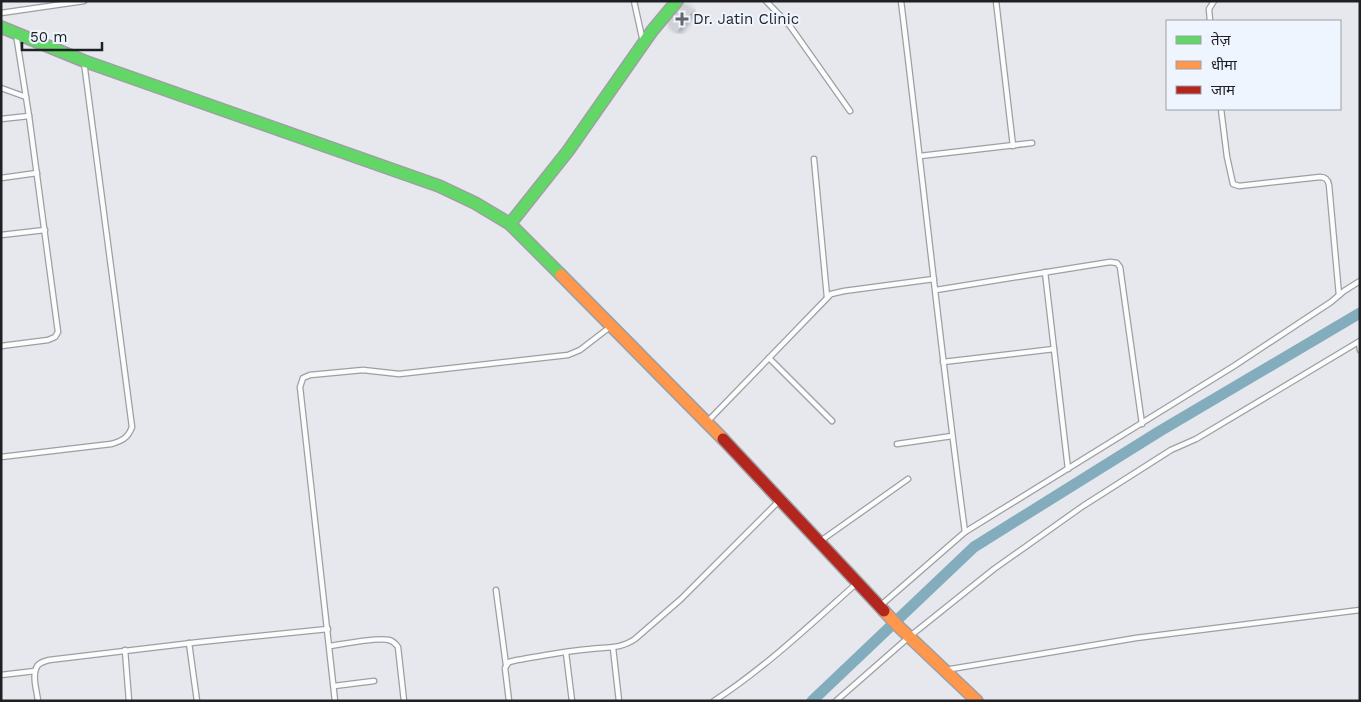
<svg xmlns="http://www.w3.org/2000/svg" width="1361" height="702" font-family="'Work Sans','Noto Sans Devanagari',sans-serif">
<defs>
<filter id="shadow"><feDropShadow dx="3.5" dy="3.5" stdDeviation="2.5" flood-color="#0004"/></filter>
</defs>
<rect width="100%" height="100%" fill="#e6e8ee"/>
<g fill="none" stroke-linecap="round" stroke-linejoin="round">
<!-- canal -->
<path stroke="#83adbc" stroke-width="11" d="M812 701 974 547 1160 431 1360 313"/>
</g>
<!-- building -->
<path fill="#d1d0d5" filter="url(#shadow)" d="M682 1 693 10 677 31 665 22Z"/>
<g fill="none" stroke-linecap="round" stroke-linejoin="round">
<defs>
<g id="lane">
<path d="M634 1 643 42"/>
<path d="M766 1 790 26 850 111"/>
<path d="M901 1C923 178 941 356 965 532"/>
<path d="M996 1 1013 146"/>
<path d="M1 13 84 1"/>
<path d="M1210 21 1209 9 1214 1"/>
<path d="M1 88 26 97"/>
<path d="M1221 109 1227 157 1233 184 1239 186 1320 177C1325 177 1328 179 1329 185L1339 295"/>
<path d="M1 119 29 116"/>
<path d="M920 156 1032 143"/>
<path d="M814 159 827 297"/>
<path d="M1 178 37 173"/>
<path d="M1 235 45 230"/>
<path d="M1045 272 1068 469"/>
<path d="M936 290 1110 262 1117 263 1120 267 1142 424"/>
<path d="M1359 342 1360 350"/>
<path d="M1 346 48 340 55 337 58 332 29 116 16 34"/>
<path d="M769 358 832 421"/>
<path d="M943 362 1054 349"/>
<path d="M708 421 831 294 844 291 934 279"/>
<path d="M897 444 952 436"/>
<path d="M1 457 111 444C122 441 128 438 132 427L84 62"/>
<path d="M819 542 908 479"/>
<path d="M496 590 506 665"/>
<path d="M880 606 965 532 1234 366 1331 302 1344 291 1360 281"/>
<path d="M189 643 197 701"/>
<path d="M330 646C343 644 377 637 389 640 393 641 395 643 398 647L404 701"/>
<path d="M613 648 619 701"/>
<path d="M125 650 129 701"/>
<path d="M566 653 572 701"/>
<path d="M945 670 1136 638 1360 610"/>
<path d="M1 675 35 671"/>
<path d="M334 686 374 681"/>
<path d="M38 701C37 691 31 674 38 665 41 662 45 661 49 660L200 642 328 629"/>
<path d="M335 701 300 387 303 378 310 375 363 370 399 374 568 355 580 350 610 327"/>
<path d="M509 701 505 668 509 662 517 660C542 656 566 651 590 649 607 647 621 649 635 639L681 599 779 501"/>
<path d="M714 701C766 667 811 624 857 583"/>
<path d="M836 701 909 637 994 569 1083 506 1171 450 1196 439 1360 341"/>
</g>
<g id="fast">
<path d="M1 27 84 61 439 186 475 203 510 224 561 275"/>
<path d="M510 224 568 151 652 31 677 1"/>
</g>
<g id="slow">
<path d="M561 275 723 439"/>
<path d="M884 611 899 627 977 701"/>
</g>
<path id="jam" d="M723 439 884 611"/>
</defs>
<!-- lane casing -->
<use href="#lane" stroke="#9d9fa3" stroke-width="7"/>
<!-- fast casing -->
<use href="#fast" stroke="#9d9fa3" stroke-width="14"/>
<!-- slow casing -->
<use href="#slow" stroke="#9d9fa3" stroke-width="14"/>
<!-- jam casing -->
<use href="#jam" stroke="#9d9fa3" stroke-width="14"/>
<!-- lane -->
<use href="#lane" stroke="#fbfcfc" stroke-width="4.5"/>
<!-- fast -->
<use href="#fast" stroke="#63d668" stroke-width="11"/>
<!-- slow -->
<use href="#slow" stroke="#ff974d" stroke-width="11"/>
<!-- jam -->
<use href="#jam" stroke="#b3261e" stroke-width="11"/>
</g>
<!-- markers -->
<path fill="#64666b" stroke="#eff5ff" stroke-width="2" d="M679.5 11.5h5v5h5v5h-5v5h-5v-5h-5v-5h5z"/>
<g text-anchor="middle" stroke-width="4" stroke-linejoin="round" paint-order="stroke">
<!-- poi labels -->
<g font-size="15" fill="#1e2024" stroke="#eff5ff" text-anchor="start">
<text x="693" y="24">Dr. Jatin Clinic</text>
</g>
</g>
<!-- border -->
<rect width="1361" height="702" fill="none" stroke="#1e2024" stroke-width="5"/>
<!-- legend -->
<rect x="1166" y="20" width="175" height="90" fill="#eff5ff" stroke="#9ba0a7"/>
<rect x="1176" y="36" width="25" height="8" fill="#63d668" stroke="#9ba0a7"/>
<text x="1211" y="45" font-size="15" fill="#1e2024">तेज़</text>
<rect x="1176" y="61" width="25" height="8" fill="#ff974d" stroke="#9ba0a7"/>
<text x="1211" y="70" font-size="15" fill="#1e2024">धीमा</text>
<rect x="1176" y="86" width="25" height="8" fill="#b3261e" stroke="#9ba0a7"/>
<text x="1211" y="95" font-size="15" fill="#1e2024">जाम</text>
<!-- scale -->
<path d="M22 42v8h80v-8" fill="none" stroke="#1e2024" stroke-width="2.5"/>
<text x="30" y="42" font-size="15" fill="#1e2024" stroke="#eff5ff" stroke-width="4" paint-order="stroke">50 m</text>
</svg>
